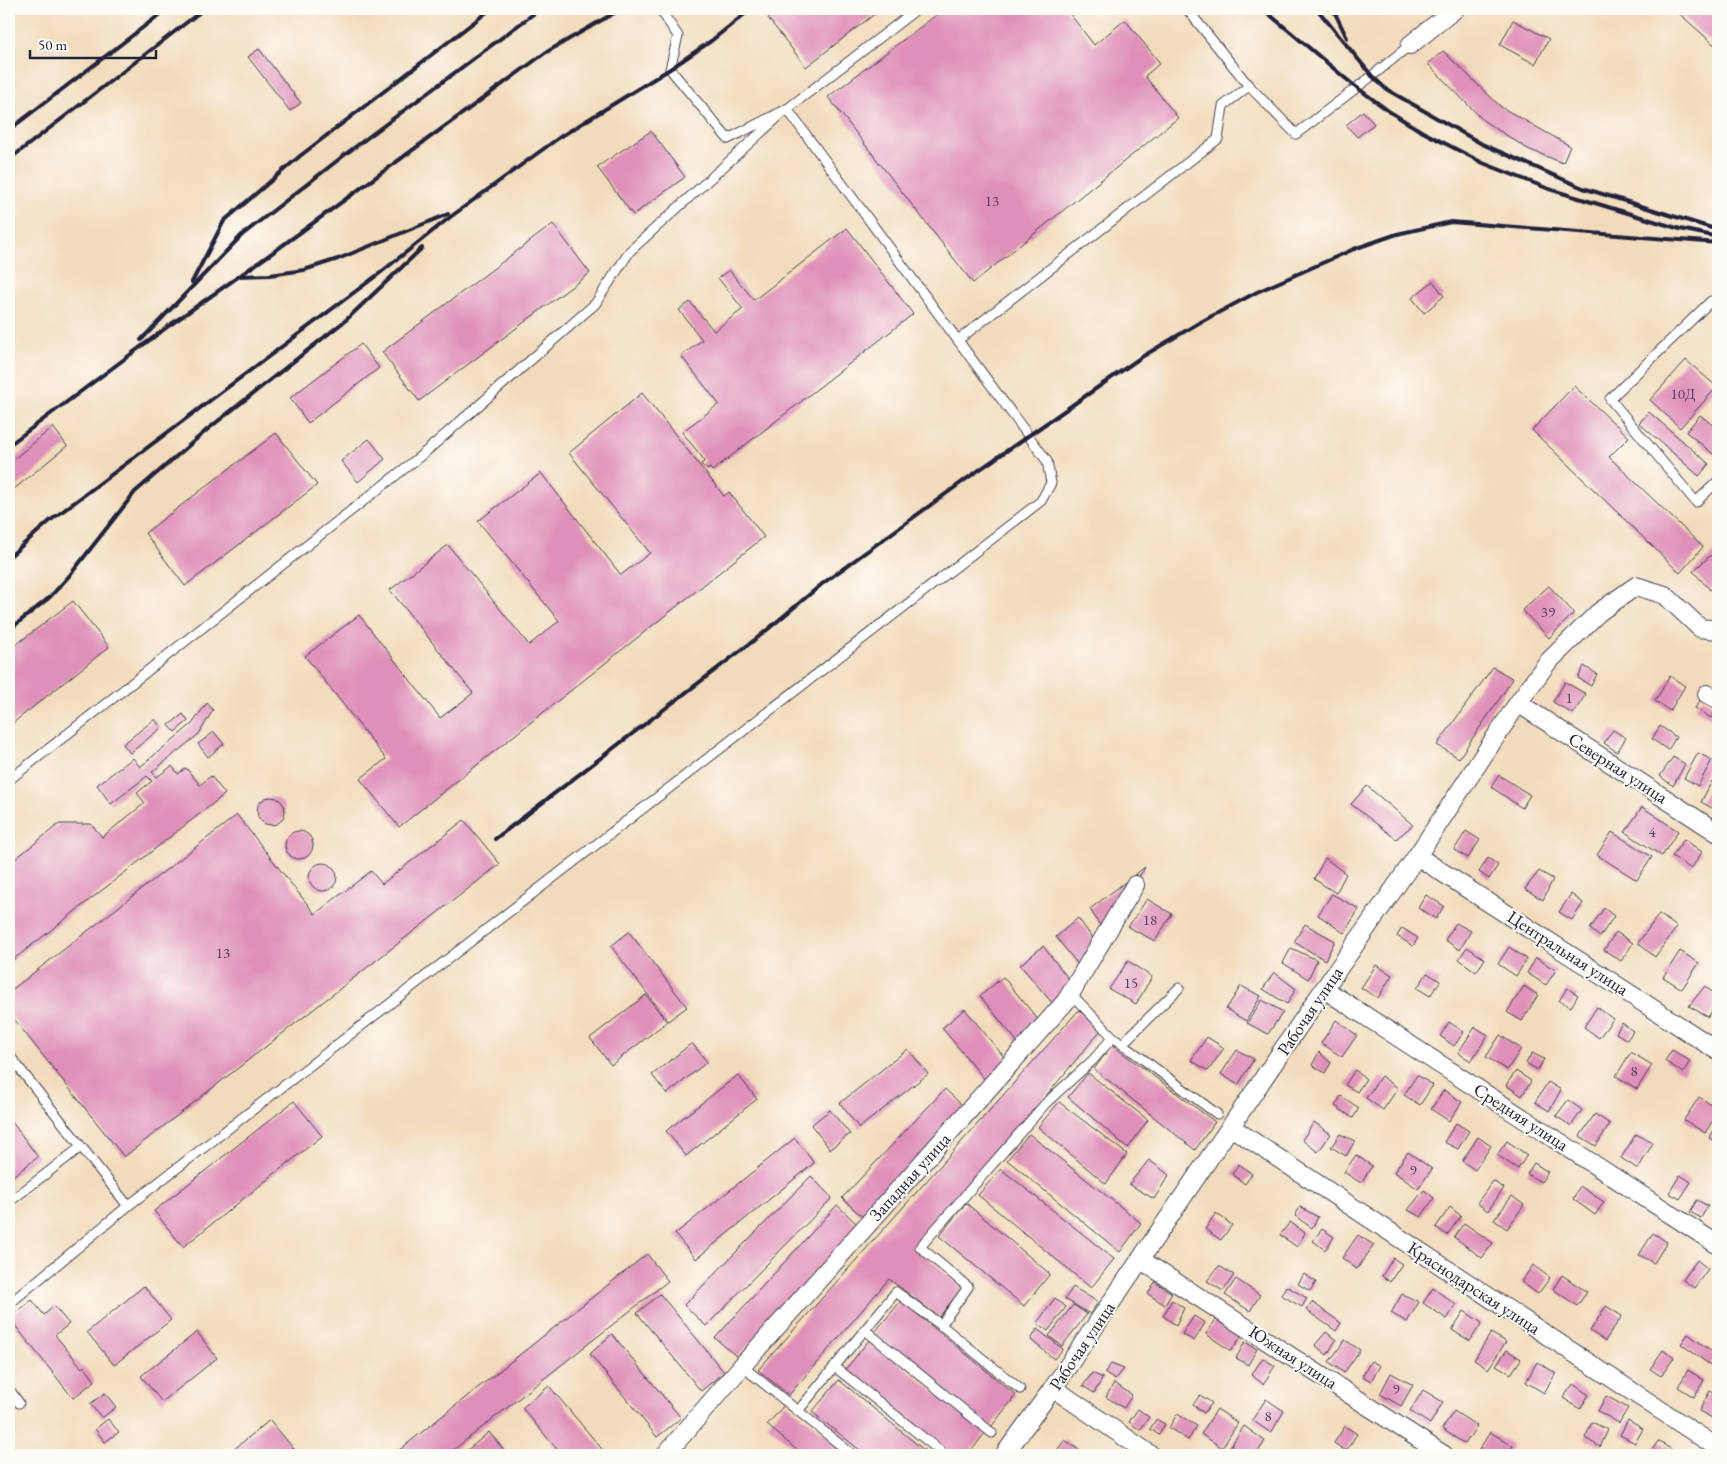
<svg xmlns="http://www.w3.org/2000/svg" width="1727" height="1464" font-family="'EB Garamond',serif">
<rect width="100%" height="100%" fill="#fdfcf7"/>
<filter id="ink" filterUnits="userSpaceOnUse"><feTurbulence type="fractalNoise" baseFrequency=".02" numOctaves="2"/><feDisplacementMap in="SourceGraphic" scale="10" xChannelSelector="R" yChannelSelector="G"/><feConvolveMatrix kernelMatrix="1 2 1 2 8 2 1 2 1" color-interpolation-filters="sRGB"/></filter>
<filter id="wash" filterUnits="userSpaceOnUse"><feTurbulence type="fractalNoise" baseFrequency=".0096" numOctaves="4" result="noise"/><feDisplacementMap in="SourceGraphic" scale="20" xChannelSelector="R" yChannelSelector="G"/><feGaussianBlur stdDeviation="1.12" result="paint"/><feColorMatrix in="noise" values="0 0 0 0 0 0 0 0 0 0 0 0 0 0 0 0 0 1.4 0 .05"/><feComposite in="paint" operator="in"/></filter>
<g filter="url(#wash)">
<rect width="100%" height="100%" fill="#f2dbbc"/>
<g id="blocks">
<!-- building -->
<g fill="#df90b8">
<path d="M780 9H881L806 67 768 18Z"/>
<path d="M944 9H1066L1094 45 1125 20 1160 63 1145 76 1178 118 973 283 828 97Z"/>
<path d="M1674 9H1718V48Z"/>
<path d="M1513 20 1549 39 1535 64 1500 45Z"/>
<path d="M259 49 301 103 290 111 248 57Z"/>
<path d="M1443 51 1501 107 1570 146 1563 163 1528 149 1484 121 1428 64Z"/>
<path d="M1363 111 1374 124 1357 137 1346 125Z"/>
<path d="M651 131 685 177 633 215 597 167Z"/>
<path d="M553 224 590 273 419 401 382 352Z"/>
<path d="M847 228 913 314 712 471 710 468 707 470 701 464 705 461 682 432 719 404 681 356 702 340 679 310 690 302 714 331 743 309 718 278 729 270 754 300Z"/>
<path d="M1433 281 1444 296 1424 313 1412 298Z"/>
<path d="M361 344 379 368 308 423 290 398Z"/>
<path d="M1686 360 1717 387 1680 428 1650 400Z"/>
<path d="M1574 386 1629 437 1609 457 1703 547 1680 573 1532 430Z"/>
<path d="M642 393 724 496 729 492 764 537 399 827 360 779 386 759 305 656 359 615 440 718 459 704 473 693 390 590 448 545 529 645 559 621 478 521 541 473 621 575 650 553 569 453Z"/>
<path d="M1649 412 1709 464 1699 476 1639 423Z"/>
<path d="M1700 415 1718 429V455L1717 457 1686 432Z"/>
<path d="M53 427 67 446 14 489 9 482V463Z"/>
<path d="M276 433 317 485 185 586 145 533Z"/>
<path d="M369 439 385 459 358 482 341 461Z"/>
<path d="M1718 549V583L1710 590 1693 571Z"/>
<path d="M1549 586 1574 613 1549 638 1522 610Z"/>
<path d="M73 601 109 647 9 726V650Z"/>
<path d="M1584 666 1597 674 1591 686 1578 678Z"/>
<path d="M1493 667 1513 679 1459 758 1437 745Z"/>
<path d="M1670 676 1685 686 1670 711 1655 701Z"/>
<path d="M1565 682 1586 694 1573 714 1553 702Z"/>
<path d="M1702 698 1717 709 1711 718 1695 708Z"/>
<path d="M207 703 213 710 199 734 152 772 157 777 172 766 178 774 186 768 200 785 211 776 225 794 9 963V864L59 824H91L102 837 145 803 137 793 152 781 147 776 111 804 97 785 133 758 140 767 192 724Z"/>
<path d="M183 714 188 721 175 732 169 725Z"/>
<path d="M155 719 161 728 130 753 123 744Z"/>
<path d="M1660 726 1676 737 1668 750 1652 739Z"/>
<path d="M1613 730 1626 738 1617 752 1604 743Z"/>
<path d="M214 732 224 744 208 757 198 744Z"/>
<path d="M1698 753 1712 760 1698 786 1684 778Z"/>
<path d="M1673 757 1685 764 1673 786 1660 776Z"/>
<path d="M1499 775 1530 795 1522 808 1491 787Z"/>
<path d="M1712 781 1718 785V806L1716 810 1701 802Z"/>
<path d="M1367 786 1413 825 1396 839 1351 804Z"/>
<circle cx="271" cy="811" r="14"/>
<path d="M1642 807 1678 831 1662 856 1625 832Z"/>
<path d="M237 815 315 914 371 871 382 884 464 820 500 864 124 1157 9 1013V992Z"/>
<path d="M1466 831 1480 840 1468 858 1454 850Z"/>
<circle cx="299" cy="845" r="14"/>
<path d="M1612 832 1652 857 1637 880 1597 855Z"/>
<path d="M1684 839 1702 852 1691 869 1672 856Z"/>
<path d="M1325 858 1346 874 1336 893 1314 879Z"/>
<path d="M1488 858 1498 865 1489 879 1479 872Z"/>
<circle cx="323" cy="877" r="14"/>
<path d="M1145 867 1143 871 1101 927 1090 909Z"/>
<path d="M1539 871 1553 879 1543 900 1525 889Z"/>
<path d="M1332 894 1359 909 1344 933 1318 915Z"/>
<path d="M1571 894 1583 903 1572 920 1559 912Z"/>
<path d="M1426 895 1444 906 1436 919 1418 908Z"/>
<path d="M1147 899 1172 914 1155 941 1128 927Z"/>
<path d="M1604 908 1614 916 1600 937 1590 929Z"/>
<path d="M1659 914 1677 927 1655 957 1638 943Z"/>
<path d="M1078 918 1094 940 1079 966 1056 937Z"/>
<path d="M1456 923 1471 931 1460 950 1445 940Z"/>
<path d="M1305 924 1335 941 1325 960 1294 942Z"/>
<path d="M1402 928 1418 938 1413 946 1397 936Z"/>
<path d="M629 932 687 1007 668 1021 611 946Z"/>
<path d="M1616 932 1633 943 1621 961 1604 950Z"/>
<path d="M1043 946 1071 982 1053 1004 1020 965Z"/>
<path d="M1467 947 1485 959 1476 972 1459 959Z"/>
<path d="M1509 947 1527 959 1516 976 1498 964Z"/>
<path d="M1291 948 1317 960 1308 979 1283 963Z"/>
<path d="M1680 951 1699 963 1682 989 1663 977Z"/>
<path d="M1536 958 1556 970 1546 985 1527 973Z"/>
<path d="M1128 961 1152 977 1136 1004 1109 989Z"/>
<path d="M1376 965 1392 975 1378 998 1361 988Z"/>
<path d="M1274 972 1296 989 1287 1004 1263 989Z"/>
<path d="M1427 973 1440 981 1430 996 1417 988Z"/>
<path d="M1003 977 1041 1023 1020 1045 980 996Z"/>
<path d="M1241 986 1261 996 1246 1021 1226 1009Z"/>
<path d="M1524 986 1538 995 1522 1021 1507 1012Z"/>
<path d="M1705 986 1718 997V1002L1708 1017 1689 1006Z"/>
<path d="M1567 988 1578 995 1571 1007 1559 1001Z"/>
<path d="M646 995 667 1022 611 1065 590 1038Z"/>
<path d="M1262 1000 1283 1012 1268 1034 1247 1023Z"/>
<path d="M1597 1007 1613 1019 1599 1038 1584 1027Z"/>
<path d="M965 1009 1008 1062 986 1081 942 1028Z"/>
<path d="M1079 1010 1101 1030 918 1249 962 1288 939 1317 889 1279 789 1395 758 1370Z"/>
<path d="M1336 1020 1357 1035 1342 1057 1321 1043Z"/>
<path d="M1449 1022 1464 1032 1454 1046 1440 1036Z"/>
<path d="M1622 1023 1633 1031 1627 1040 1616 1033Z"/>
<path d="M1475 1027 1488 1035 1471 1061 1458 1053Z"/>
<path d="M1500 1035 1521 1049 1507 1070 1486 1057Z"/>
<path d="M1207 1037 1224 1048 1208 1071 1191 1060Z"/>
<path d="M692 1043 707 1062 667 1094 652 1075Z"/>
<path d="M1112 1045 1215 1122 1195 1150 1094 1069Z"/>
<path d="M908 1049 928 1074 859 1128 840 1103Z"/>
<path d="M1237 1050 1254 1059 1238 1085 1221 1074Z"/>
<path d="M1672 1050 1690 1061 1683 1073 1665 1061Z"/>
<path d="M1319 1052 1331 1063 1325 1073 1312 1065Z"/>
<path d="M1631 1052 1652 1065 1637 1089 1616 1076Z"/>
<path d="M1532 1053 1544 1059 1538 1070 1526 1063Z"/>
<path d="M1355 1070 1366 1079 1357 1092 1345 1085Z"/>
<path d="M1516 1071 1531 1081 1522 1096 1506 1085Z"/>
<path d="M1088 1073 1148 1120 1128 1148 1068 1097Z"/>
<path d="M738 1075 757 1099 686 1156 666 1131Z"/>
<path d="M1417 1075 1433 1085 1420 1105 1404 1095Z"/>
<path d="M1381 1076 1398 1088 1383 1110 1366 1098Z"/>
<path d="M1548 1082 1561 1090 1549 1111 1535 1102Z"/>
<path d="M945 1089 965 1108 866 1220 842 1198Z"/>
<path d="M1444 1090 1462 1102 1449 1121 1431 1109Z"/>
<path d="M1341 1096 1359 1108 1353 1118 1335 1106Z"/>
<path d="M1699 1097 1718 1109V1112L1705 1133 1684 1120Z"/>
<path d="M1568 1100 1582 1110 1571 1126 1556 1116Z"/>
<path d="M294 1101 322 1136 183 1247 154 1211Z"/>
<path d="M1059 1102 1127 1154 1106 1184 1038 1127Z"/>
<path d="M830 1110 850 1134 830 1149 811 1125Z"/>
<path d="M1595 1114 1610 1124 1596 1146 1580 1136Z"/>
<path d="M9 1118 38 1157 9 1179Z"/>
<path d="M1314 1122 1331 1134 1318 1152 1302 1140Z"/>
<path d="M1456 1123 1469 1131 1458 1149 1444 1142Z"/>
<path d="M1718 1124V1143L1709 1138Z"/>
<path d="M1029 1134 1141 1223 1120 1252 1007 1160Z"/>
<path d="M1340 1134 1355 1141 1346 1156 1331 1147Z"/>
<path d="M1636 1134 1653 1143 1638 1169 1621 1158Z"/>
<path d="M1478 1137 1491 1146 1475 1170 1462 1161Z"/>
<path d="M795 1138 814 1163 696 1259 675 1234Z"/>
<path d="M1507 1141 1527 1155 1518 1169 1497 1155Z"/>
<path d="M1408 1152 1432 1169 1418 1189 1394 1172Z"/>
<path d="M1356 1155 1372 1166 1361 1183 1344 1172Z"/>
<path d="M1149 1160 1169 1175 1154 1199 1129 1184Z"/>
<path d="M1534 1163 1548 1172 1541 1182 1527 1174Z"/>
<path d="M1239 1164 1252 1174 1245 1184 1232 1174Z"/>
<path d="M1001 1169 1114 1259 1091 1288 978 1195Z"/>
<path d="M1680 1175 1691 1182 1680 1199 1669 1193Z"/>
<path d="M811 1176 832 1198 706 1326 684 1305Z"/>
<path d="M1493 1181 1504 1188 1488 1211 1477 1203Z"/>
<path d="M1580 1186 1604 1202 1595 1215 1573 1199Z"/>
<path d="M1424 1190 1434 1198 1421 1217 1408 1210Z"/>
<path d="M1512 1196 1524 1205 1507 1229 1494 1220Z"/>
<path d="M1697 1200 1708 1206 1701 1218 1690 1212Z"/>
<path d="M966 1203 1050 1274 1024 1306 939 1236Z"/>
<path d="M837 1205 859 1226 737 1357 715 1338Z"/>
<path d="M1300 1207 1318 1217 1312 1228 1295 1216Z"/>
<path d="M1450 1207 1461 1216 1447 1235 1436 1227Z"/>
<path d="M1216 1213 1232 1225 1221 1240 1205 1229Z"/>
<path d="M1290 1222 1305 1233 1297 1247 1280 1235Z"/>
<path d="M1464 1223 1493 1243 1482 1258 1454 1237Z"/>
<path d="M1322 1229 1334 1237 1325 1250 1313 1241Z"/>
<path d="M1653 1233 1667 1242 1654 1263 1639 1255Z"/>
<path d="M1358 1235 1374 1245 1357 1269 1342 1258Z"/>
<path d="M647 1254 668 1281 447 1455H393Z"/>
<path d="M1393 1258 1402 1264 1390 1282 1382 1276Z"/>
<path d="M1697 1260 1708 1269 1694 1288 1683 1280Z"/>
<path d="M1533 1265 1550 1278 1538 1294 1521 1282Z"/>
<path d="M1219 1266 1234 1275 1223 1291 1207 1281Z"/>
<path d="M1304 1274 1316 1282 1310 1291 1298 1284Z"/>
<path d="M1562 1275 1587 1292 1577 1306 1553 1289Z"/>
<path d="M1236 1279 1260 1295 1250 1311 1225 1295Z"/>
<path d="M1155 1282 1172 1293 1165 1305 1148 1294Z"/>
<path d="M144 1286 171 1320 114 1365 87 1332Z"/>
<path d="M1286 1286 1307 1298 1302 1307 1281 1295Z"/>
<path d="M1073 1287 1098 1302 1090 1314 1065 1299Z"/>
<path d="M1433 1288 1456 1305 1447 1319 1423 1303Z"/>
<path d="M660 1294 724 1372 701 1391 637 1313Z"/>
<path d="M1402 1294 1419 1302 1407 1322 1391 1313Z"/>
<path d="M1055 1298 1066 1307 1048 1331 1037 1323Z"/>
<path d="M32 1300 44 1315 54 1306 69 1324 55 1335 82 1368 84 1366 95 1381 73 1398 9 1318Z"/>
<path d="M1172 1300 1184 1308 1176 1325 1163 1316Z"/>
<path d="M901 1301 1016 1395 991 1427 874 1333Z"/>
<path d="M1312 1302 1341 1323 1336 1331 1306 1310Z"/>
<path d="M1073 1305 1087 1314 1062 1346 1049 1336Z"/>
<path d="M1606 1306 1622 1316 1605 1341 1590 1331Z"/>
<path d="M1464 1311 1482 1323 1470 1341 1452 1330Z"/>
<path d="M1194 1316 1205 1323 1194 1341 1182 1334Z"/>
<path d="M1217 1318 1242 1335 1231 1351 1206 1334Z"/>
<path d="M1037 1329 1063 1349 1054 1359 1031 1340Z"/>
<path d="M197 1332 217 1358 162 1402 141 1376Z"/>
<path d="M1326 1332 1336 1340 1327 1355 1315 1345Z"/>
<path d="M1491 1333 1506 1342 1488 1369 1474 1360Z"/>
<path d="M612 1334 681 1418 657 1437 590 1354Z"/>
<path d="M1688 1334 1717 1355 1710 1365 1681 1344Z"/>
<path d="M870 1339 985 1433 968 1455H949L844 1371Z"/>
<path d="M1345 1340 1360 1350 1344 1373 1329 1362Z"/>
<path d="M1245 1342 1257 1349 1248 1365 1236 1358Z"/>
<path d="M1507 1350 1521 1359 1511 1374 1496 1365Z"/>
<path d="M1663 1350 1674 1358 1661 1376 1650 1369Z"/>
<path d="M1263 1358 1275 1366 1263 1384 1251 1375Z"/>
<path d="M1371 1361 1380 1366 1371 1381 1362 1376Z"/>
<path d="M1537 1362 1556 1373 1544 1393 1526 1382Z"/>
<path d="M1111 1364 1124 1369 1115 1380 1104 1373Z"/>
<path d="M1688 1370 1704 1380 1694 1397 1678 1387Z"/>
<path d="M1092 1373 1103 1378 1094 1393 1083 1386Z"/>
<path d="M1391 1373 1413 1385 1401 1406 1380 1394Z"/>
<path d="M839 1380 930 1455H866L812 1412Z"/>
<path d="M1114 1383 1132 1395 1124 1408 1106 1397Z"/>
<path d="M1573 1384 1589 1395 1580 1409 1563 1398Z"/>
<path d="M549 1386 607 1455H562L522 1408Z"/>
<path d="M1423 1390 1443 1402 1430 1424 1410 1411Z"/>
<path d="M1710 1391 1718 1397V1410L1714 1419 1699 1411Z"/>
<path d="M105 1393 116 1407 102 1418 90 1404Z"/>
<path d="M1200 1395 1212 1403 1204 1413 1193 1405Z"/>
<path d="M1606 1396 1628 1408 1619 1423 1598 1411Z"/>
<path d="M1266 1399 1284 1411 1271 1433 1252 1420Z"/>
<path d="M786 1403 851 1455H803L767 1425Z"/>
<path d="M1138 1409 1149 1417 1140 1430 1129 1422Z"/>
<path d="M1217 1409 1238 1423 1222 1448 1201 1434Z"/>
<path d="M1454 1411 1477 1426 1465 1444 1442 1429Z"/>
<path d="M1177 1414 1197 1426 1188 1440 1169 1428Z"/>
<path d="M108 1419 119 1432 105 1442 95 1429Z"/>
<path d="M1156 1419 1165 1424 1159 1435 1150 1429Z"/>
<path d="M270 1420 298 1454 227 1455Z"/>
<path d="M1628 1420 1643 1429 1635 1443 1620 1435Z"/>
<path d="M1592 1422 1608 1430 1600 1447 1585 1438Z"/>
<path d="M1244 1426 1265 1441 1256 1455H1236L1228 1450Z"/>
<path d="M1345 1426 1357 1434 1346 1451 1334 1443Z"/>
<path d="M489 1432 508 1455H464L463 1454Z"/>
<path d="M1490 1432 1513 1446 1507 1455H1476Z"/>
<path d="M1065 1440 1083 1453 1082 1455H1053Z"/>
<path d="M1658 1441 1677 1453 1676 1455H1649Z"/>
</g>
</g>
</g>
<g filter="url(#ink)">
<use href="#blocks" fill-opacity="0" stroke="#413e4e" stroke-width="1"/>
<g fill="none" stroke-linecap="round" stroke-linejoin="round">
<defs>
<g id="lane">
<path d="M1187 9 1249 86"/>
<path d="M1718 302 1711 301 1610 399 1696 502 1718 481"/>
<path d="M958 340 1218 139 1223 106 1249 86 1296 134 1372 76 1410 45"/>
<path d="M9 780 423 454 595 304 630 251 787 109 917 9"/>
<path d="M1113 1037 1217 1114"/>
<path d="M1122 1044 1179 988"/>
<path d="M9 1055 128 1206 1041 501 1051 483 1047 461 787 109 728 139 670 69 678 36 660 9"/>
<path d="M9 1202 81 1147"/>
<path d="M9 1304 128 1206"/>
<path d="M941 1325 1020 1389"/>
<path d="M865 1330 992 1433"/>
<path d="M742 1366 853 1455"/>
<path d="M835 1367 945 1455"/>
<path d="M9 1389 19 1403"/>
<path d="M798 1411 896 1292 941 1325 968 1287 920 1247 1046 1103 1093 1060 1113 1037 1071 994"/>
</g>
<g id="street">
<path d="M1410 45 1455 9"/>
<path d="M1707 694 1718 699"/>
<path d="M1518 703 1718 833"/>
<path d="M1417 856 1718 1051"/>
<path d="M1324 989 1718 1245"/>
<path d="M1231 1127 1718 1448"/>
<path d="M1141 1260 1444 1455"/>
<path d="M1053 1388 1151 1455"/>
<path d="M665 1455 742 1366 1066 1001 1135 885"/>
<path d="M1004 1455 1053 1388 1324 989 1417 856 1518 703 1547 663 1598 613 1636 586 1665 595 1700 628 1718 630"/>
</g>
</defs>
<!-- lane casing -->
<use href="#lane" stroke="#413e4e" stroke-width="11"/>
<!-- street casing -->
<use href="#street" stroke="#413e4e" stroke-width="20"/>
<!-- lane -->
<use href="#lane" stroke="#fff" stroke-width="9"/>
<!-- street -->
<use href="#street" stroke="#fff" stroke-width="18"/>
<!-- rail -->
<g stroke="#22223b" stroke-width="4">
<path d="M1263 9 1351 83 1390 112 1421 131 1483 163 1549 189 1680 229 1718 237"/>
<path d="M1317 9 1372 76 1386 89 1482 144 1583 188 1718 230"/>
<path d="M1333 9 1347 38"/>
<path d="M9 130 167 9"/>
<path d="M11 158 204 9"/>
<path d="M239 276 270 275 304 270 338 259 448 214"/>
<path d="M192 282 224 221 300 156 491 9"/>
<path d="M141 340 242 235 347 153 540 9"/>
<path d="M9 445 170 325 279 248 545 53 621 9"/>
<path d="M9 557 51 520 380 273 449 218 524 163 560 137 670 69 711 41 751 9"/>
<path d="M9 630 50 597 70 575 135 492 208 429 346 320 422 248"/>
<path d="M495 839 761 635 822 584 969 477 1140 358 1197 324 1257 292 1354 249 1397 234 1451 222 1718 243"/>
</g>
</g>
</g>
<g text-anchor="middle" stroke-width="4" stroke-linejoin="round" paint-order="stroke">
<!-- number labels -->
<g font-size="15" fill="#513e5a">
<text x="992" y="206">13</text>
<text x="1683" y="399">10Д</text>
<text x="1548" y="617">39</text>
<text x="1569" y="703">1</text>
<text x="1652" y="837">4</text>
<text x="1150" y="925">18</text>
<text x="223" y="958">13</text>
<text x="1131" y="988">15</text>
<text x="1634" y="1076">8</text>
<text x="1413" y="1175">9</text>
<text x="1396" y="1394">9</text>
<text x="1268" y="1421">8</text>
</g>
<!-- street labels -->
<g font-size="18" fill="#22223b" stroke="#fdfcf7">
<text transform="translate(1618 768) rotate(33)" y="6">Северная улица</text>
<text transform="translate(1568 953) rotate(33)" y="6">Центральная улица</text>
<text transform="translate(1310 1011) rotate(-56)" y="6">Рабочая улица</text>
<text transform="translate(1521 1117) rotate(33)" y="6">Средняя улица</text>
<text transform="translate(910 1177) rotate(-48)" y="6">Западная улица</text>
<text transform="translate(1474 1288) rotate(33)" y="6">Краснодарская улица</text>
<text transform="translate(1082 1346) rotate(-56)" y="6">Рабочая улица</text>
<text transform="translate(1293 1357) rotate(33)" y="6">Южная улица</text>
</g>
</g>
<!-- margin -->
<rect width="1727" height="1464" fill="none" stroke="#fdfcf7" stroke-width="30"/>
<!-- scale -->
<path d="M30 50v8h126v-8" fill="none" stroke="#22223b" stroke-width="2.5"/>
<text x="38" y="50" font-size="15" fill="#22223b" stroke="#fdfcf7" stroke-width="4" paint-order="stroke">50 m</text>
</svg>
